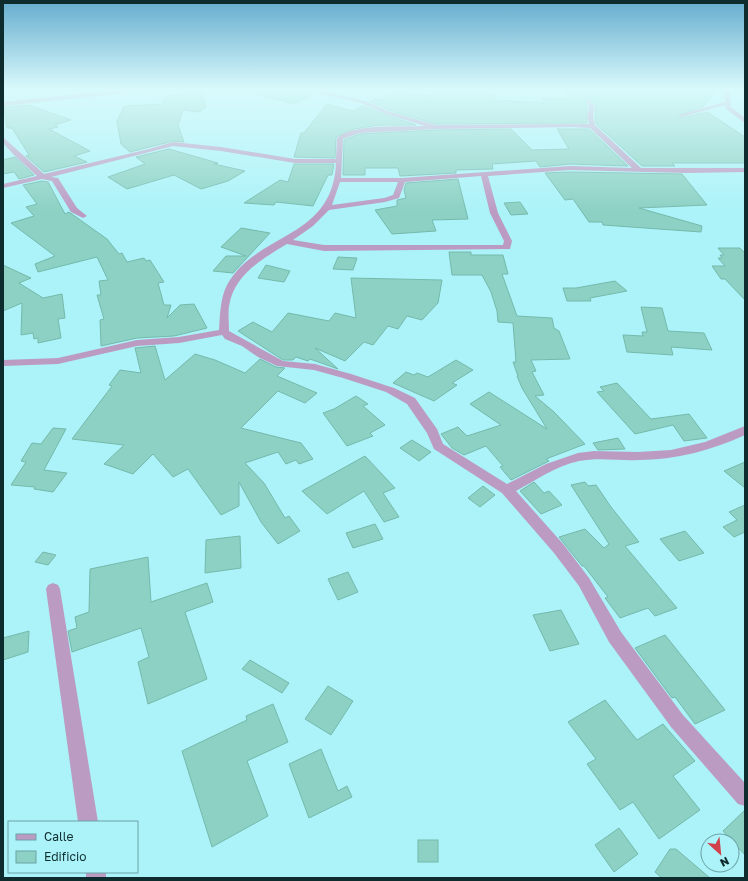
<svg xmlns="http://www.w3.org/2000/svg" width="748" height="881" font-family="'Golos Text',sans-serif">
<rect width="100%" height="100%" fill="#abf3f8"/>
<!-- building -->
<g fill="#8cd1c3" stroke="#75b9ac">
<path d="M201 89 206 107 199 112 183 110 178 125 184 142 173 141 130 152 121 144 117 121 124 106 163 104 165 96 189 94 188 90Z"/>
<path d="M255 89H299L314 94 294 104 254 93Z"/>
<path d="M438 89H472L490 92 486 94 497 96 494 100 546 103 542 98H568L563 90 648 89 656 92 661 89H717L703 107 678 115 682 118 707 112 745 137V163H672L675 166H642L596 124 595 116 596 106 589 99 585 102 587 106 586 116 587 123 436 124 391 111 370 102 376 99 382 100 392 92 433 96V91H438Z"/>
<path d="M327 104 353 111 363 106 386 115 416 125H379L354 129 336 137 335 158 294 157 301 133H304Z"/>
<path d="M29 105 71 120 55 125 58 127 49 129 90 151 74 156 87 162 44 172 26 156 29 155 12 128H7L4 107Z"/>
<path d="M511 129 532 150 569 149 557 129H589L628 166 570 164 540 167 536 161 492 164 493 169 456 170V173L400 176 398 168H365V175H343L344 140 359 134 436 130Z"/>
<path d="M169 149 218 163 214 164 245 171 228 181 201 189 174 175 127 189 108 177 145 164 136 157Z"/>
<path d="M15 157 34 175 19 179 14 172 3 174V160Z"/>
<path d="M294 164H334L332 175H328L313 206 276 202 274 205 244 203 280 180 288 182Z"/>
<path d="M570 172 682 174 707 205 639 208 702 226 701 232 603 225 602 222H589L573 199 565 200 545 173Z"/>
<path d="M458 179 468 219 432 220 436 231 392 234 375 210 397 206V200L406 198 404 190 406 183Z"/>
<path d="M42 181 48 182 65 214 69 212 107 239 119 254 122 253 127 262 144 258 146 261 150 260 164 282 158 283 164 305H171L167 318 180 305 194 304 207 328 174 336 137 338 101 346 100 320 104 319 97 295H101L99 281 108 280 97 257 38 272 35 264 55 256 11 223 34 216 26 207 37 204 23 185Z"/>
<path d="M520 202 528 214 511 215 504 203Z"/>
<path d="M241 228 270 233 233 273 213 271 226 256H246L221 247Z"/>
<path d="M718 248H740L745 253V300L725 279H721L712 266H725L718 258H722L720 255H724Z"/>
<path d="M449 252H471V255H503L508 274H502L517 316 552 318 554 328 559 331 570 359 531 360 536 371 532 372 544 395 535 396 554 412 585 444 546 459 549 461 511 480 500 467 503 466 486 446 464 455 452 448 441 434 458 427 467 436 501 425 470 404 489 392 547 429 522 388 517 376H518L513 362H516L513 323 498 322 497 311 491 292 482 275H452Z"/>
<path d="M338 257 357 258 353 270 333 269Z"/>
<path d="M3 265 31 278 19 283 43 298 62 294 65 318 58 319 61 338 38 343V338L34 339 33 333 21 335 22 303 3 311Z"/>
<path d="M266 265 290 271 284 282 258 278Z"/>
<path d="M351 278 442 280 438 303 422 320 407 316 398 329 388 326 373 345 364 342 345 361 315 348 338 369 310 359 308 361 296 357 293 360H283L238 331 253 322 272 332 288 313 329 321 335 313 356 318Z"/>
<path d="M615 281 627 291 590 298 591 301H567L563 288H576Z"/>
<path d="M641 307 662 308 668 331 704 333 712 350 671 347 673 355 627 352 623 335 643 336 642 332H647Z"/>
<path d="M155 346 165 380 195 354 215 360 245 373 260 359 276 367 285 368 277 376 317 393 305 403 278 391 241 428 301 443 313 459 299 464 296 460 286 464 278 452 245 463 264 483 285 518 289 516 300 531 278 544 261 522 239 482V506L221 515 188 469 173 477 153 454 133 474 104 464 124 445 72 439 112 386 109 385 120 370 141 373 135 348Z"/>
<path d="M456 360 473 370 452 383 457 385 434 401 393 383 406 372 414 375 417 373 428 377Z"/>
<path d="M617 383 651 419 689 414 707 438 684 441 673 425 635 434 597 392 604 391 600 387Z"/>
<path d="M356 396 368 404 363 406 385 425 370 433 373 436 347 446 323 413 334 409Z"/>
<path d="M53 428 66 429 44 470 67 473 53 492 34 489 35 487 11 485 26 462 21 461 32 443 41 444Z"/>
<path d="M618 438 625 449 598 450 593 443Z"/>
<path d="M412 440 431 452 419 461 400 448Z"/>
<path d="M365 456 395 488 383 493 399 517 384 522 364 491 327 514 302 491Z"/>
<path d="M745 462V488L724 471Z"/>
<path d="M534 482 544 493 549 491 562 505 541 514 520 491Z"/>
<path d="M585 482 588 486 596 485 611 507 639 542 625 546 677 608 655 616 648 608 620 618 605 598 608 597 584 566H582L559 537 585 529 604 548 609 544 571 485Z"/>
<path d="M483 486 495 495 480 507 468 498Z"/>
<path d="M745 505V532L734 537 723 527 737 520 729 512Z"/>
<path d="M375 524 383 539 353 548 346 533Z"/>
<path d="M685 531 704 553 679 561 660 539Z"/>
<path d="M240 536 241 568 205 573 206 540Z"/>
<path d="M43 552 56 555 48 565 35 562Z"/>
<path d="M148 557 151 602 207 583 213 602 185 612 207 679 148 704 138 662 149 657 141 628 72 652 68 631 77 628 75 617 89 612 90 569Z"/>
<path d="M348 572 358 592 338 600 328 579Z"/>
<path d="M561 610 579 644 550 651 533 615Z"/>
<path d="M29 631 28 652 3 660V638Z"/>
<path d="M665 635 725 710 695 724 675 697 672 698 635 648Z"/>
<path d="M250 660 289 683 282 693 242 669Z"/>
<path d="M328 686 353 701 331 735 305 719Z"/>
<path d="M605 700 637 740 663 724 695 761 673 776 700 810 659 839 633 802 620 810 587 764 596 759 568 722Z"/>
<path d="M273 704 288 742 247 761 268 816 212 847 182 751 247 720 246 716Z"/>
<path d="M321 749 338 791 347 786 352 797 309 818 289 764Z"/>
<path d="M745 810V855L723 831Z"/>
<path d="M619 828 638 854 614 872 595 845Z"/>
<rect x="418" y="840" width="20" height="22"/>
<path d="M670 849H676L710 878H662L655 872Z"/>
</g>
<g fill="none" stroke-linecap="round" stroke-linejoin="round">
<!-- street -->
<g fill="#bc9bc2" fill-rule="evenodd">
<path d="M106 89H162L3 106V102L107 91Z"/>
<path d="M300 89H310L365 101 390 112 436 125 589 124 587 116 589 106 586 102 589 100 595 106 593 116 595 125 641 168H745V172L686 173 570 170 488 176 498 213 512 241 510 249 324 251 287 244C262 259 234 275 229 306 228 314 229 323 229 331L283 361 315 364 351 374 394 388 415 398 437 429 443 444 507 484 546 464 578 453 594 451 638 452 671 450 705 442 745 426V435C712 450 676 460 639 460 619 461 599 457 579 461 556 466 536 480 516 491L564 545 589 578 621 632 683 715 745 783V806L738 804 671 727 609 642 579 586 554 553 502 493 434 449 427 433 407 404 386 392 343 378 314 370 277 366 258 357 242 346 225 339 222 335 179 343 137 346 58 364 3 366V360L58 358 137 340 179 337 219 330C220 315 220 299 227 285 256 232 333 240 336 163H295L221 151 173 146 51 177 58 178 77 208 87 216 83 218 71 212 52 181 42 179 3 188V184L37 176 14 155 3 143V137L44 174 149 149 173 142 221 147 295 159H336L337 138C353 123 403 127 425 126L386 114 361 103ZM573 127 590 128 632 168 570 166 402 178H341L343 139 359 133 436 129ZM481 176 490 213 504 241 503 245H324L293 240 313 226 329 210 385 202 399 198 405 182ZM340 182H398L393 195 384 198 332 205Z"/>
<path d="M724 89H730L731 107 745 118V123L726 109 725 105 682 117 679 115 725 102Z"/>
<path d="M53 583 58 585 60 589 98 822H78L46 589 48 585Z"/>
<rect x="86" y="872" width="20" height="6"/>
</g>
</g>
<!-- sky -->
<linearGradient id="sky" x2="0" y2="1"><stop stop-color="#65acce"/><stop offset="0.42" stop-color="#d9fafc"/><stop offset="1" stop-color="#d9fafc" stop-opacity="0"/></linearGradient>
<rect width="748" height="212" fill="url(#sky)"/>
<!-- border -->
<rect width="748" height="881" fill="none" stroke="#0e2c2e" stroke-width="8"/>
<!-- legend -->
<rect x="8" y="821" width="130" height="52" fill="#abf3f8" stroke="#6ca3a7"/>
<rect x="16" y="834" width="20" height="6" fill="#bc9bc2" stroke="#6ca3a7"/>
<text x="44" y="841" font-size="12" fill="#0e2c2e">Calle</text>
<rect x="16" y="851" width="20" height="12" fill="#8cd1c3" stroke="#6ca3a7"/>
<text x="44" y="861" font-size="12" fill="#0e2c2e">Edificio</text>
<!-- north arrow -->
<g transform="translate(720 853) rotate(153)"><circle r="19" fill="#abf3f8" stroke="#6ca3a7"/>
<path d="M0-3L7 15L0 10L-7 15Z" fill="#d1414b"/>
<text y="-6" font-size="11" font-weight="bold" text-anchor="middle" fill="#0e2c2e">N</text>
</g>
</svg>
